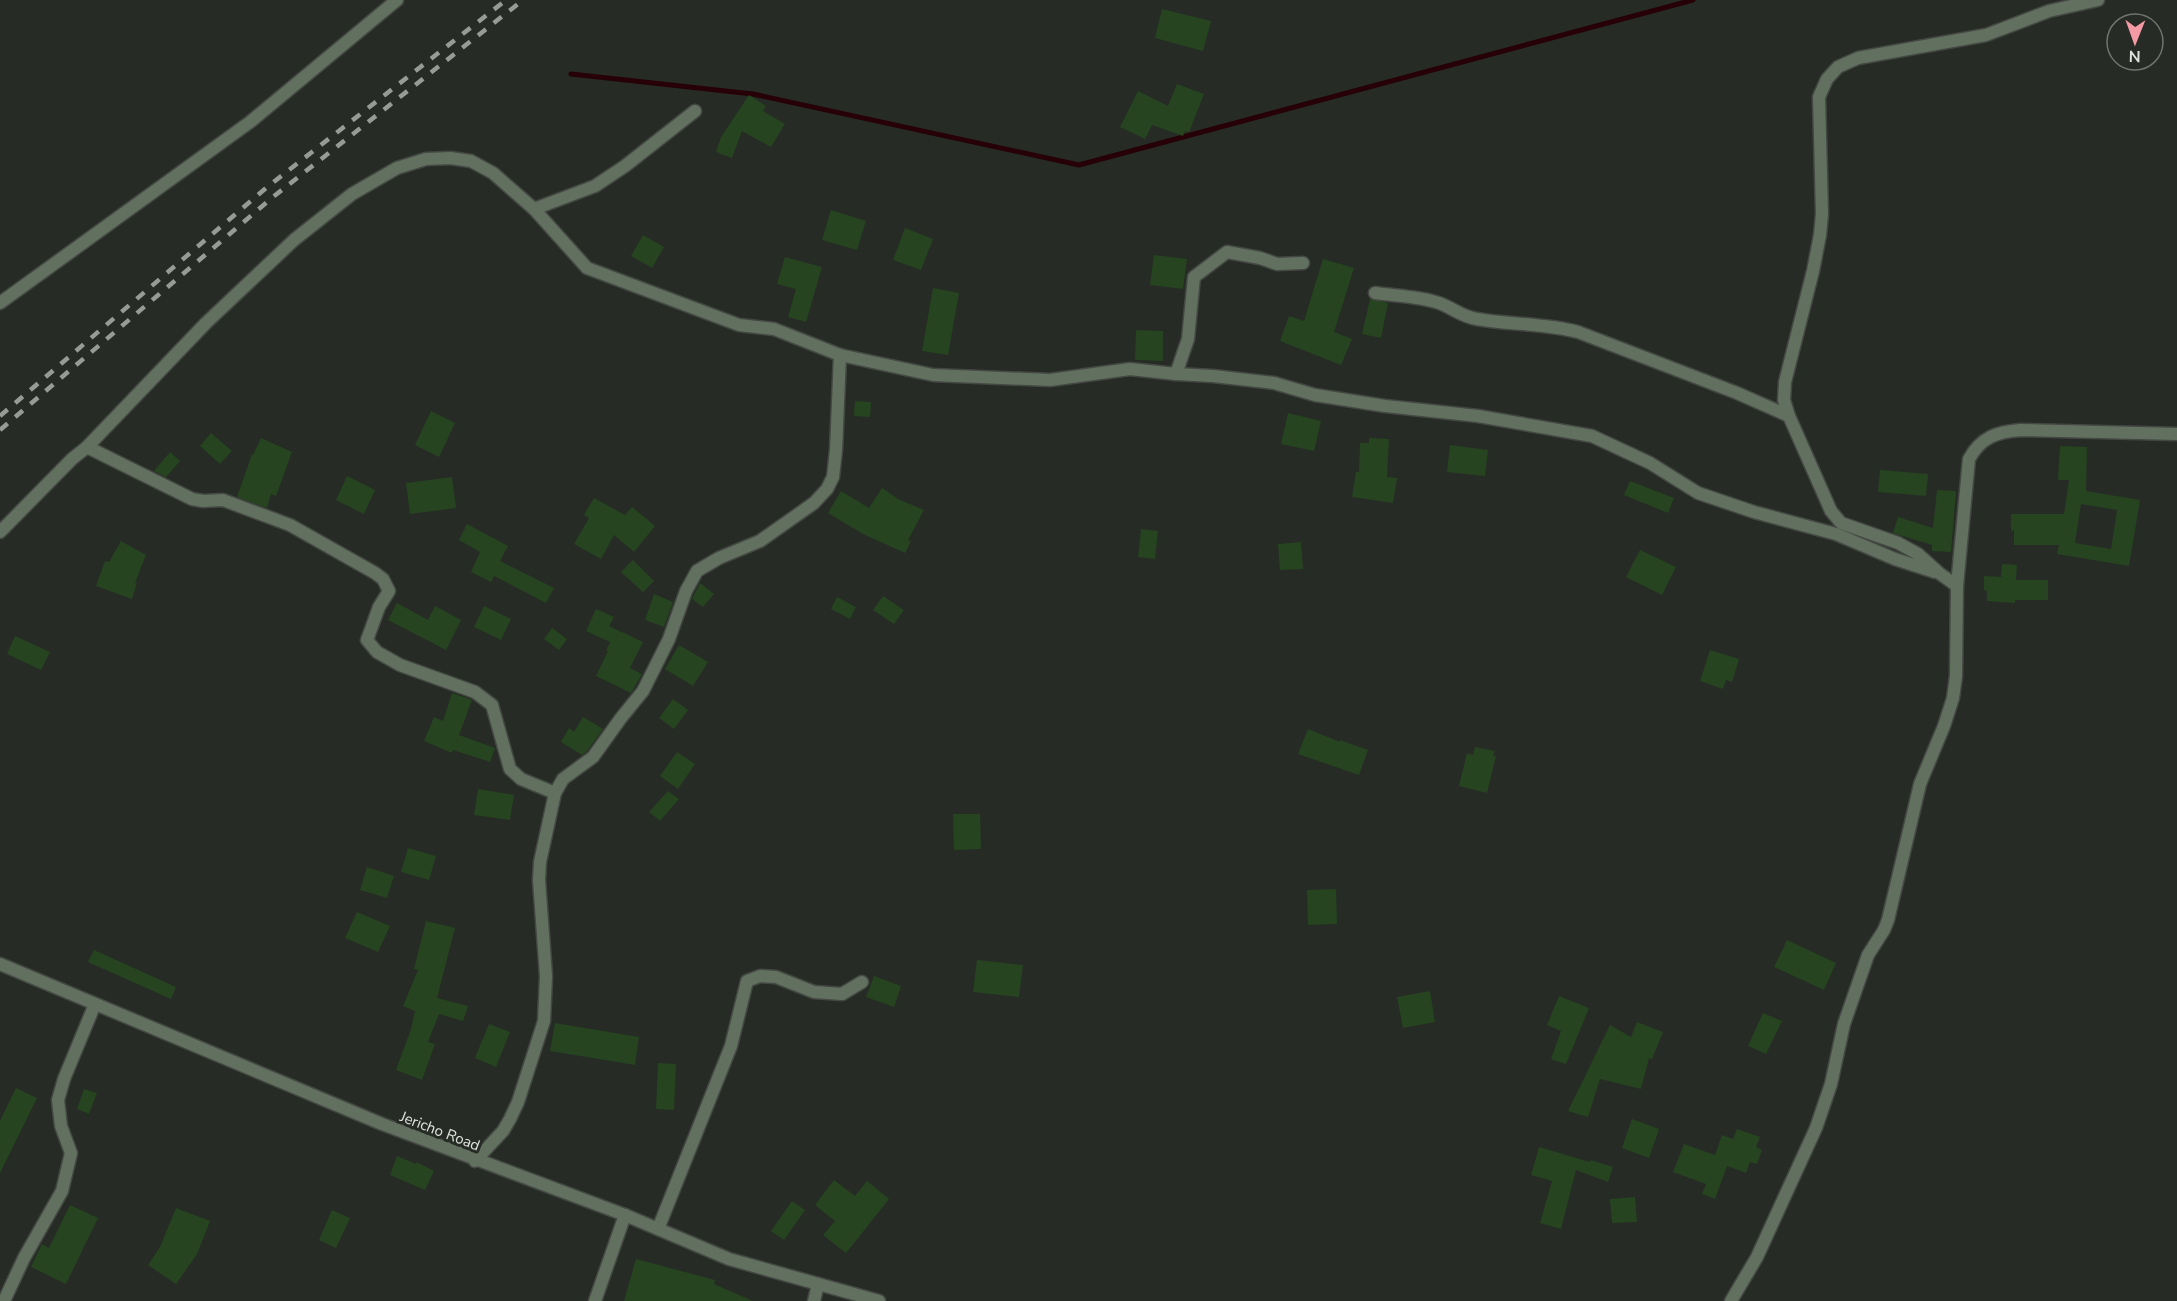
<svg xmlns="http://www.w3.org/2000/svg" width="2177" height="1301" font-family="'Nunito Sans',sans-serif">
<rect width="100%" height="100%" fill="#262b25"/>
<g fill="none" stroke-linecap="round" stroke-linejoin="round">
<!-- stream -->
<path stroke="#260006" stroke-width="5" d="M571 74 753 94 1079 165 1693 0"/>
</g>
<!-- building -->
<g fill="#264420" fill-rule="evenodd">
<path d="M1162 9 1211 21 1203 51 1155 38Z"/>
<path d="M1177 84 1204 94 1189 132 1185 131 1183 136 1152 125 1145 139 1120 127 1138 91 1168 106Z"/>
<path d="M749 95 766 106 763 111 785 124 771 147 742 131 732 158 716 152 721 137Z"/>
<path d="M831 210 866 221 857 250 822 240Z"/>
<path d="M905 228 933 239 921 270 893 260Z"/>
<path d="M643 235 664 247 652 268 631 256Z"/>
<path d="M1154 255 1187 259 1183 289 1150 285Z"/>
<path d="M785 257 822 267 806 322 788 317 796 289 777 284Z"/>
<path d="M1323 259 1354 268 1334 332 1352 339 1341 365 1280 341 1289 316 1304 321Z"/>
<path d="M933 288 959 293 948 355 922 351Z"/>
<path d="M1370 299 1388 303 1381 338 1362 334Z"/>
<path d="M1136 330 1163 331V361L1135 360Z"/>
<path d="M855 401 871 402 870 417 854 416Z"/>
<path d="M431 411 455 423 439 457 415 445Z"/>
<path d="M1288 413 1321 421 1314 451 1281 444Z"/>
<path d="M211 433 232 451 220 464 200 446Z"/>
<path d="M261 438 292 452 276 496 271 494 267 508 237 497 252 454 253 455Z"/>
<path d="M1369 438 1389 439 1387 477 1397 478 1393 503 1352 497 1356 472H1359L1360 443H1369Z"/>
<path d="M1450 445 1488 450 1485 476 1447 472Z"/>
<path d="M2060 446 2087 447 2086 491 2140 500 2129 566 2057 554 2059 545H2014V530L2011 531V514H2064L2069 480H2058ZM2081 504 2117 510 2111 549 2075 543Z"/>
<path d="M170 452 180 461 166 477 154 471Z"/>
<path d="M1880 470 1928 474 1926 496 1878 492Z"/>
<path d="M347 476 375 490 364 514 336 500Z"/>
<path d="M452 477 456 508 410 514 406 483Z"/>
<path d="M1630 481 1674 498 1668 513 1624 495Z"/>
<path d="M882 488 898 499 924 510 908 540 911 541 905 553 863 534 828 513 841 491 869 508Z"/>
<path d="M1937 490 1956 491 1951 552 1932 551V545L1893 533 1898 517 1933 528Z"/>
<path d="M594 498 625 515 632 507 655 526 634 552 614 535 601 559 574 544 589 518 584 515Z"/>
<path d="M467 524 508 546 500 561 554 588 546 603 494 576 491 582 471 572 480 552 459 540Z"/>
<path d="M1141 529 1158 531 1155 559 1138 557Z"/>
<path d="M121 541 146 555 135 583H137L132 599 96 586 105 561 109 562Z"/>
<path d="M1301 542 1303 569 1280 570 1278 544Z"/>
<path d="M1640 550 1676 567 1662 595 1626 577Z"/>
<path d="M633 560 654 581 643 592 621 572Z"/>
<path d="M2002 564 2017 565 2016 580H2048V600H2015V603L1987 601V591L1984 590V576L2001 577Z"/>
<path d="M700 583 714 594 703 607 692 599Z"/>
<path d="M654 594 673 602 664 627 645 620Z"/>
<path d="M883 596 904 610 894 624 873 610Z"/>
<path d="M837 597 856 607 850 619 831 609Z"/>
<path d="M397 603 428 620 435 606 461 620 446 650 388 620Z"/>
<path d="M484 606 511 619 501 640 474 627Z"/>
<path d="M596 609 614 617 609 626 643 642 630 668 642 674 631 693 596 676 608 651H606L610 642 586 631Z"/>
<path d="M552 628 567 639 559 650 544 639Z"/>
<path d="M15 636 50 652 41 670 7 654Z"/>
<path d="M679 645 708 662 693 686 665 669Z"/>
<path d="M1710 650 1739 659 1732 682 1726 680 1723 689 1700 681Z"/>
<path d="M452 693 472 700 459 735 495 748 490 762 453 750 452 753 424 741 434 717 443 721Z"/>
<path d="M673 699 688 710 674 729 659 718Z"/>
<path d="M583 717 603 729 587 751 582 755 561 742 569 728 574 732Z"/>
<path d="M1308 729 1340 742V740L1368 750 1359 775 1298 754Z"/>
<path d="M1475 747 1495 751 1493 756H1496L1487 793 1459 786 1467 753 1473 755Z"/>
<path d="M677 752 695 764 678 789 660 776Z"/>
<path d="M478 789 514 795 510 820 474 815Z"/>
<path d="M668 791 679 799 660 821 649 812Z"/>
<path d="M953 814H980L981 849 954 850Z"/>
<path d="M408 848 436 856 429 880 401 872Z"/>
<path d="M367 867 394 876 387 898 360 890Z"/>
<path d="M1336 889 1337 924 1308 925 1307 890Z"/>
<path d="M357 912 390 926 378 952 345 938Z"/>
<path d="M426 921 455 928 437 998 468 1006 463 1021 439 1014 428 1042 435 1044 422 1080 396 1070 411 1029 415 1011 403 1006 418 970 414 969Z"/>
<path d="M1787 940 1836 963 1824 990 1774 967Z"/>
<path d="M94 950 176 987 171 999 88 962Z"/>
<path d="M977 960 1023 965 1019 997 973 992Z"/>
<path d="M874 976 901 986 894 1007 866 997Z"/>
<path d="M1430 991 1435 1022 1403 1028 1397 997Z"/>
<path d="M1559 996 1589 1008 1566 1064 1551 1059 1561 1031 1547 1025Z"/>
<path d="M1763 1013 1782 1021 1766 1054 1748 1046Z"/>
<path d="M1637 1022 1663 1032 1652 1059 1649 1058 1641 1089 1600 1079 1588 1117 1568 1111 1610 1025 1631 1037Z"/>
<path d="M555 1023 639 1037 635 1065 550 1051Z"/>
<path d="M489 1024 510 1032 496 1067 475 1058Z"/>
<path d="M658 1063 676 1064 674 1110 656 1109Z"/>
<path d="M16 1088 37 1098 0 1173V1121Z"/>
<path d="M84 1089 97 1093 89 1114 77 1109Z"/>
<path d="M1632 1119 1659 1129 1649 1158 1622 1148Z"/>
<path d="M1737 1129 1760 1137 1756 1147 1762 1150 1757 1164 1750 1162 1746 1173 1727 1166 1715 1199 1702 1194 1706 1184 1673 1172 1684 1144 1715 1155 1722 1135 1733 1139Z"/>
<path d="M1539 1147 1590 1162 1591 1160 1613 1167 1608 1182 1576 1170 1561 1229 1540 1223 1552 1181 1531 1175Z"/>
<path d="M397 1156 416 1164 417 1162 434 1171 425 1190 390 1175Z"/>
<path d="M834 1180 855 1196 867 1181 889 1199 846 1253 823 1235 835 1221 815 1205Z"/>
<path d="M1635 1197 1637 1222 1612 1223 1610 1199Z"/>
<path d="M792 1201 805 1210 784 1240 771 1231Z"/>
<path d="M70 1205 98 1218 66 1284 31 1267 42 1244 49 1248Z"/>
<path d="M176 1208 210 1221 197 1254 176 1284 148 1265 160 1247Z"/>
<path d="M332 1210 350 1218 336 1248 319 1240Z"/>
<path d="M636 1259 715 1280 714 1284 753 1301H624Z"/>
</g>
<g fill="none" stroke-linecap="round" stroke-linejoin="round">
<defs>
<g id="minor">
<path d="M695 111 625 166 595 186 534 209 587 268 739 325 774 329 840 355 933 375 1050 380 1130 369 1176 374 1188 339 1194 277 1227 252 1260 258 1277 264 1303 263"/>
<path d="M1375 293C1396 296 1419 296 1439 303 1453 308 1462 317 1477 319 1510 325 1544 323 1578 332L1737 393 1789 416"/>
<path d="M0 303 250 122 397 0"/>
<path d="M1176 374 1213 376 1274 383 1315 395 1385 406 1478 416 1592 436 1650 463 1698 493 1754 512 1836 534 1895 559 1935 572"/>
<path d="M87 447 206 323 294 240 352 194 397 168 426 159 450 158 471 161 493 173 534 209"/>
<path d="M0 532 72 459 87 447 192 499 203 501 223 500 290 525 375 573 383 579 389 591 379 607 367 640 377 652 400 665 475 692 492 705 510 769 521 779 555 793"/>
<path d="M1957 586 1939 573 1918 554 1898 543 1841 523 1831 511 1789 416 1784 400 1785 382 1813 271 1820 235 1822 214 1819 97 1827 79 1838 67 1858 58 1986 35 2049 11 2098 0"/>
<path d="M475 1161 503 1131 510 1119 518 1102 544 1021 546 976 539 880 540 862 555 793 563 779 593 757 621 718 643 691 669 639 686 591 697 571 719 558 760 541 814 503 827 489 833 477 836 450 840 355"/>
<path d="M658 1229 731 1046 747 981 760 976 776 977 814 992 842 994 862 982"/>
<path d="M4 1301 24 1258 62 1191 71 1153 61 1126 58 1100 64 1079 95 1004"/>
<path d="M595 1301 625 1215"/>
<path d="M814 1301 818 1284"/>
<path d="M1731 1301 1757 1257 1816 1128 1831 1084 1844 1024 1868 955 1884 930 1888 920 1920 784 1944 726 1953 698 1956 676 1957 586 1969 459C1981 437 1997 432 2020 430L2177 434"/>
</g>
<path id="tertiary" d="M0 964 382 1124 625 1215 729 1259 879 1301"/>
</defs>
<!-- minor casing -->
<use href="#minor" stroke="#444843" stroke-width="15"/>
<!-- tertiary casing -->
<use href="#tertiary" stroke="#444843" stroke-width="15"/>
<!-- minor -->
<use href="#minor" stroke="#62715f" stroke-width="12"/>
<!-- tertiary -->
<use href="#tertiary" stroke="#62715f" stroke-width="12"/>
<!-- rail -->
<g stroke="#979b96" stroke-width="4.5" stroke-dasharray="10 10" stroke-linecap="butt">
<path d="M0 416 266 188 506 0"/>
<path d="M0 430 273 197 523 0"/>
</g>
</g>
<g text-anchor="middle" stroke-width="6" stroke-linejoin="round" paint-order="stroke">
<!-- street labels -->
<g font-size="15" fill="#dfe2de" stroke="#262b25">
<text transform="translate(440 1131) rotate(21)" y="5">Jericho Road</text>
</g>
</g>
<!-- north arrow -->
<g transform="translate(2135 42) rotate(181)"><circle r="28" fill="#262b25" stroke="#70746f" stroke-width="1.5"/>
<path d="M0-4.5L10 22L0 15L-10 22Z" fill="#f49aa4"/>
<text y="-9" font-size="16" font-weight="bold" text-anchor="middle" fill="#dfe2de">N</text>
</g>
</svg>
